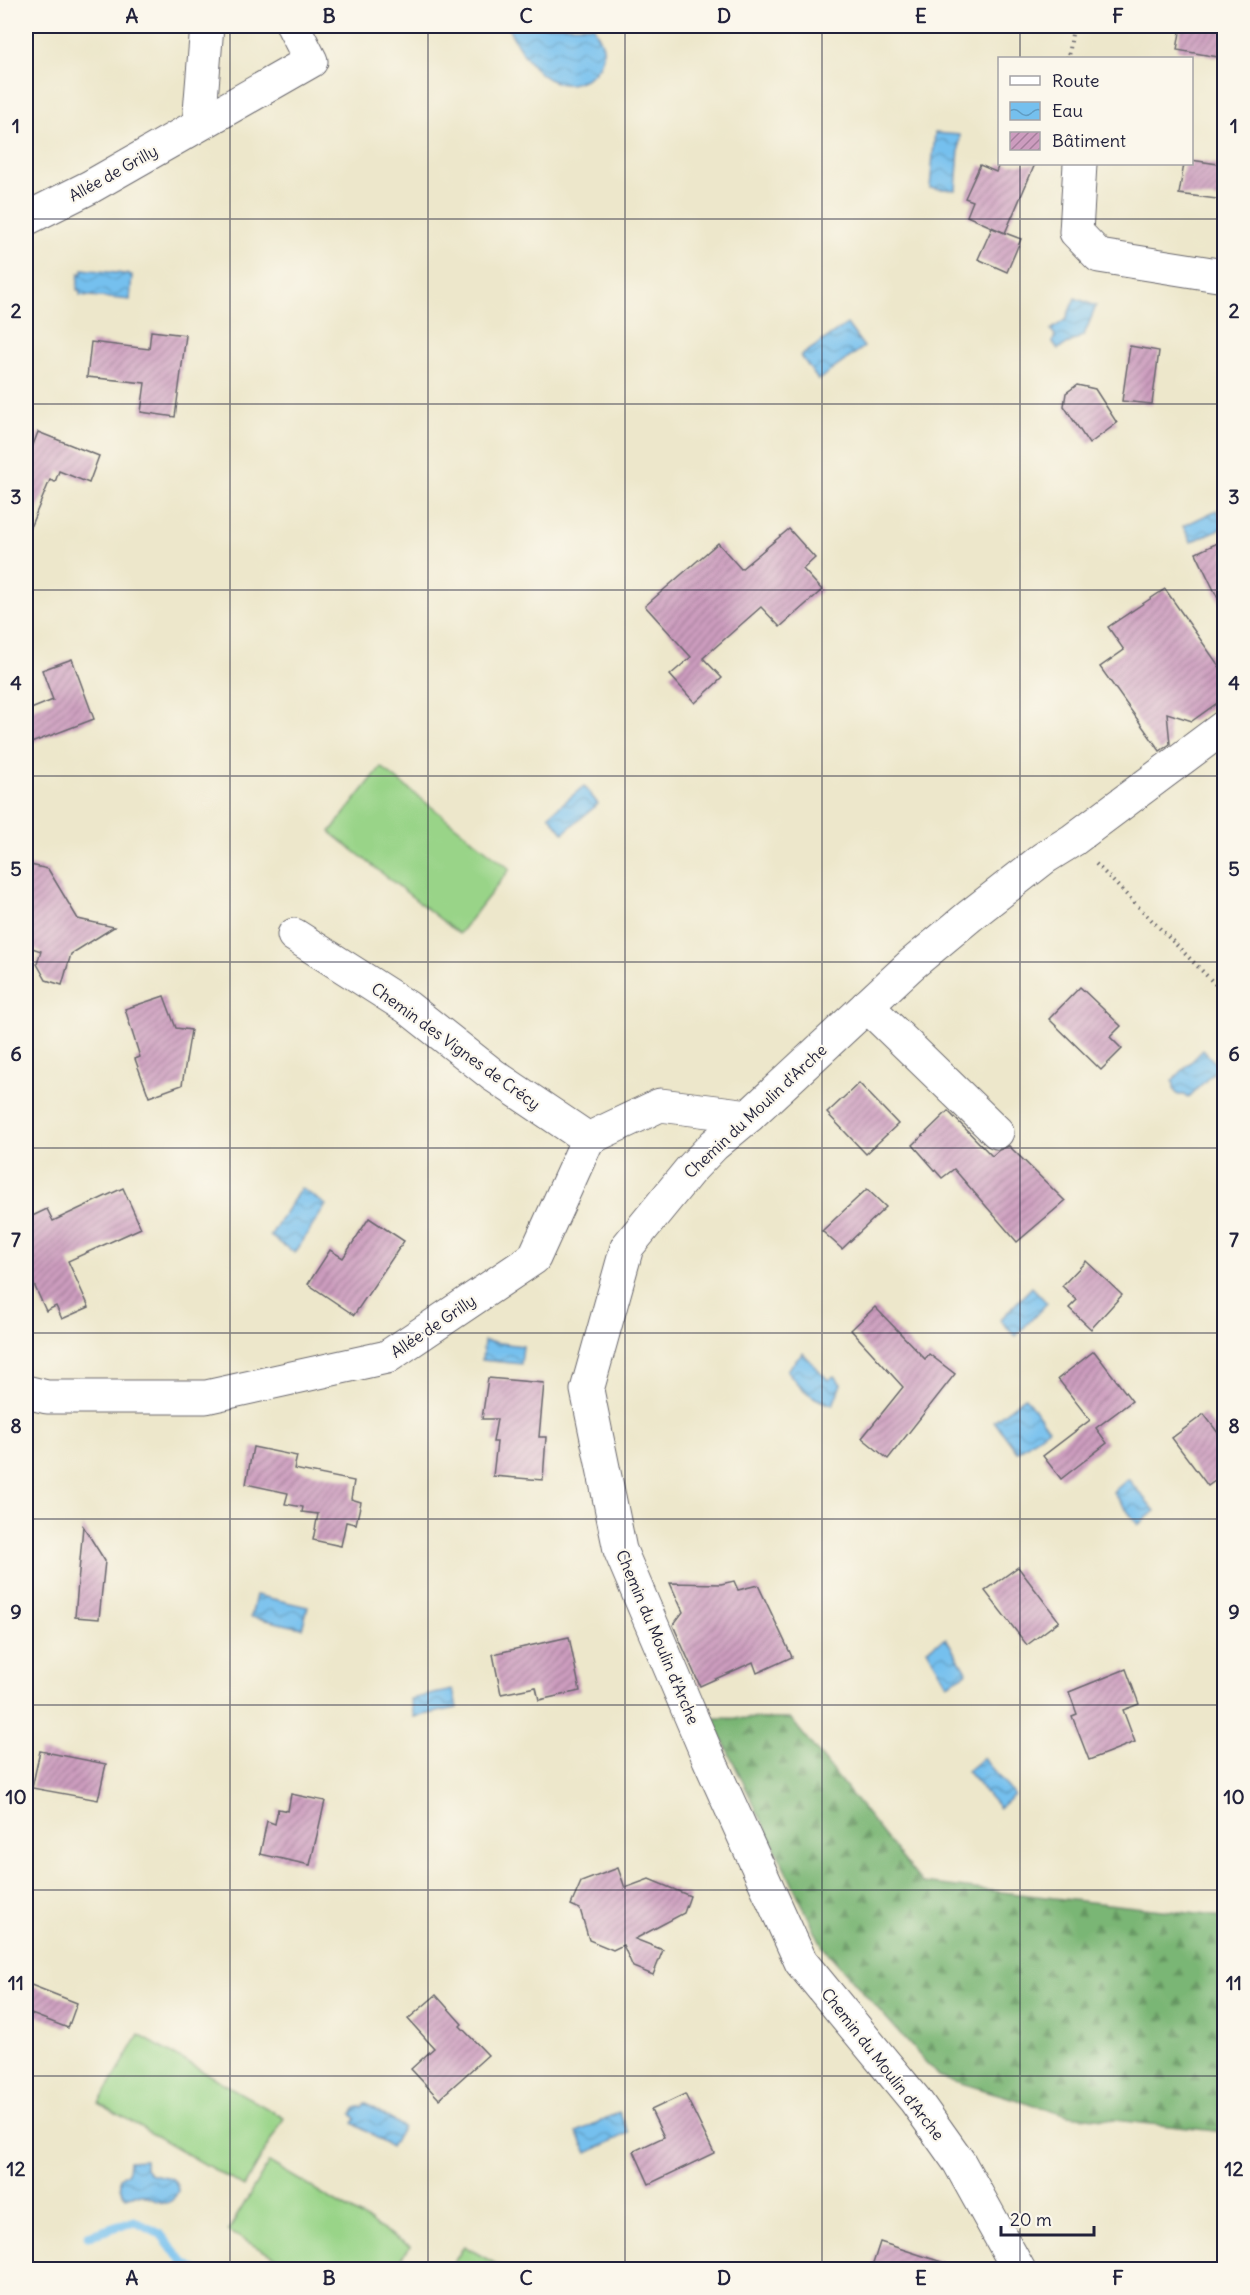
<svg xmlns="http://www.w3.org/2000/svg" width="1250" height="2295" font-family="Delius,sans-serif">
<defs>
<pattern id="forest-firs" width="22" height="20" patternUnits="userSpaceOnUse" patternTransform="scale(1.5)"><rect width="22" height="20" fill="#7ab674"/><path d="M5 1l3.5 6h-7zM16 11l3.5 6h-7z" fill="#649460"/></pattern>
<pattern id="water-waves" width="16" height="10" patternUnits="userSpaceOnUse" patternTransform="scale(1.5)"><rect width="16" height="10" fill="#75c0ee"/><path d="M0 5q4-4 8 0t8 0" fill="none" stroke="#609cc2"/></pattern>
<pattern id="building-hatch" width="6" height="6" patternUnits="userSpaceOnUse" patternTransform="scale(1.5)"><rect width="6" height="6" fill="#cc9cbe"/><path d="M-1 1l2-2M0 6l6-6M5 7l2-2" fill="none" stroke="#a57f9c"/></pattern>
</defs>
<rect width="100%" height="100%" fill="#fbf7ec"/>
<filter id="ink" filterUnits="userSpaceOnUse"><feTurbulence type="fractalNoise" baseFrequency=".0167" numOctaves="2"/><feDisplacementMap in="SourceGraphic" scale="12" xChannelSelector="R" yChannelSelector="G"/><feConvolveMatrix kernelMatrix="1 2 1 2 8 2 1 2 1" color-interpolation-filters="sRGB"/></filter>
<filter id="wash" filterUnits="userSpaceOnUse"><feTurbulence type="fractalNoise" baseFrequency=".008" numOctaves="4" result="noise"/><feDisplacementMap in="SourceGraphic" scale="24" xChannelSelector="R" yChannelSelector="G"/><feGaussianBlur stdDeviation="1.35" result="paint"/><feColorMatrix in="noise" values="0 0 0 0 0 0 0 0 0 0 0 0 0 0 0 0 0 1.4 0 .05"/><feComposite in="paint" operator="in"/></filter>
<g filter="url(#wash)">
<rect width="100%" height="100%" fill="#ede7cb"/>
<!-- grass -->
<g fill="#99d488" stroke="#5e7b62" stroke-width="1.5">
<path d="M381 767 510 869 459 934 330 832Z"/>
<path d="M139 2035 284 2118 244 2187 99 2103Z"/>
<path d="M269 2162 410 2246 395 2269H296L228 2231Z"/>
<path d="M464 2246 505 2269H450Z"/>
</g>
<!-- forest -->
<path fill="url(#forest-firs)" stroke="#4e6c58" stroke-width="1.5" d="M712 1718 791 1719 922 1883 1224 1917V2132L1068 2115 938 2076 823 1947Z"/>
<!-- water -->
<g fill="url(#water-waves)" stroke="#4c7194" stroke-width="1.5">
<path d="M507 26H594C596 33 601 39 603 47 607 72 577 90 555 82 533 74 517 45 507 26Z"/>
<path d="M935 133 960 135 956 190 930 188Z"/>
<path d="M83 269 132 275 130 300 80 295V290H77L79 273 82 274Z"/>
<path d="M1075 298 1096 306 1084 335 1058 349 1053 342 1055 335 1051 330 1066 319Z"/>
<path d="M847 324 864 347 818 380 801 356Z"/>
<path d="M1217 510 1224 527 1191 542 1183 526Z"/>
<path d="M584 786 598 804 563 833 549 815Z"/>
<path d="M1203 1050 1219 1067 1188 1098 1185 1095H1178L1174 1090V1084L1172 1081Z"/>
<path d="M301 1188 326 1205 295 1253 270 1236Z"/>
<path d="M1032 1287 1047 1303 1016 1336 1000 1320Z"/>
<path d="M484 1341 523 1346 521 1364 482 1360Z"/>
<path d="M803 1353 828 1380 834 1376 841 1384 833 1405C813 1400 798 1387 787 1370Z"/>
<path d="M1025 1397 1049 1429 1017 1452 994 1421Z"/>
<path d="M1128 1479 1155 1511 1138 1525 1113 1492Z"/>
<path d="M256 1595 308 1607 302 1628 251 1617Z"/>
<path d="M946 1638 967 1673 947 1684 927 1649Z"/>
<path d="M453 1690 457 1708 414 1717 410 1699Z"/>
<path d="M983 1758 1014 1795 999 1808 967 1771Z"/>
<path d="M365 2103 403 2127 391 2147 353 2123 356 2119 352 2114 355 2108 358 2107H362Z"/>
<path d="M619 2112 629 2133 587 2153 577 2132Z"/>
<path d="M145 2160V2168L149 2173C162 2178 177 2173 178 2191 169 2211 159 2201 145 2196 139 2193 132 2195 126 2197 120 2191 119 2186 120 2178L128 2172 129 2161Z"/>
</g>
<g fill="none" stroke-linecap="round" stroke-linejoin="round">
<!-- stream -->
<path stroke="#75c0ee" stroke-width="9" d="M88 2236 134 2221 160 2234 183 2262 196 2270"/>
</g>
<g id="blocks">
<!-- building -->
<g fill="url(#building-hatch)">
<path d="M1181 26H1224V58L1177 50Z"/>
<path d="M1191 160 1224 165V200L1179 194 1184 164H1191Z"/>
<path d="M999 164H1035L1005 233 967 216 973 201 965 198 980 165 996 172Z"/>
<path d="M992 228 1021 239 1007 272 978 259Z"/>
<path d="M151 331 186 335 175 417 141 412 145 383 87 377 91 342 149 349Z"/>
<path d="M1130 346 1159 351 1152 404 1122 401Z"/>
<path d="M1077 385 1095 389 1117 423 1089 444 1064 406 1066 393Z"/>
<path d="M38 432 99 456 89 483 59 471 55 482 50 480 26 537V442L33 445Z"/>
<path d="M789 529 815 558 803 569 822 590 780 627 761 607 703 658 722 678 695 703 670 675 691 657 645 606 718 543 741 569Z"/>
<path d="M1224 540V611L1196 553Z"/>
<path d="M1165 589 1224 673V698L1192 721 1167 713 1170 744 1160 751 1100 667 1124 650 1108 627Z"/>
<path d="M72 659 94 719 26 745V711L53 700 42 670Z"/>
<path d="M26 864 48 869 78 919 114 927 71 954 62 985 46 980 37 964 41 951 26 946Z"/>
<path d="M1080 987 1121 1026 1110 1037 1122 1049 1101 1070 1049 1019Z"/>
<path d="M164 996 176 1028 191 1030 182 1085 149 1097 135 1059 140 1057 125 1009Z"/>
<path d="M859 1083 898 1124 866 1154 827 1113Z"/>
<path d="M948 1111 992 1156 999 1150 1009 1146 1065 1201 1017 1242 954 1169 942 1178 913 1145Z"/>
<path d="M123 1188 141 1228 68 1261 89 1307 62 1319 56 1306 46 1311 26 1267V1219L47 1209 53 1221Z"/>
<path d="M867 1189 886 1207 842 1249 822 1231Z"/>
<path d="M369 1218 404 1241 354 1315 308 1284 330 1250 343 1258Z"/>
<path d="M1086 1261 1122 1295 1091 1329 1069 1308 1077 1300 1062 1286Z"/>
<path d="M875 1307 925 1359 929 1354 955 1374 888 1459 862 1438 903 1387 851 1330Z"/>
<path d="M1094 1351 1132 1401 1096 1428 1107 1443 1061 1479 1043 1456 1090 1420 1058 1379Z"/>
<path d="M488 1378 544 1383 539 1437H546L543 1480 493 1476 497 1442H493L497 1419H482Z"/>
<path d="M1204 1414 1224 1441V1474L1208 1486 1172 1438Z"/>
<path d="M253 1447 297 1456 294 1469 354 1481 351 1499 361 1502 356 1524 346 1522 341 1546 313 1540 318 1514 302 1512 303 1507 285 1504 288 1493 246 1484Z"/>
<path d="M83 1526 105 1561 99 1619 75 1617Z"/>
<path d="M1018 1567 1059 1621 1027 1645 985 1591Z"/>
<path d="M734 1581 738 1590 758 1585 792 1657 757 1673 753 1662 700 1686 673 1625 683 1612 670 1583 721 1584Z"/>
<path d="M569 1637 580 1691 539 1700 536 1687 501 1694 493 1654Z"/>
<path d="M1126 1669 1139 1704 1123 1710 1135 1742 1089 1760 1072 1716 1077 1714 1069 1692Z"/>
<path d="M40 1751 106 1764 98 1800 32 1788Z"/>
<path d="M291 1794 325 1801 310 1865 260 1854 267 1821 275 1824 278 1809 288 1811Z"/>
<path d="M618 1868 625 1888 649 1879 690 1896 684 1913 635 1939 663 1950 653 1975 633 1967 623 1945 613 1950 589 1940 580 1909 571 1905 581 1882Z"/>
<path d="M26 1983 77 2003 68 2028 26 2012Z"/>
<path d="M436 1995 462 2024 460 2026 488 2055 439 2099 411 2069 434 2048 408 2019Z"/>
<path d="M685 2094 714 2153 649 2184 634 2151 664 2137 651 2110Z"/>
<path d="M880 2242 951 2265 950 2270H871Z"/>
</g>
</g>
</g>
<g filter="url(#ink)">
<use href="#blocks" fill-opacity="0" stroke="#69676d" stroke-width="1.5"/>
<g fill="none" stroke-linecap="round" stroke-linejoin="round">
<defs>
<g id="minor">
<path d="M199 124 207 26"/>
<path d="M1080 164 1076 232 1099 256 1224 276"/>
<path d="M26 219 90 187 311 61 293 26"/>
<path d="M294 935 407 1007 493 1075 588 1139"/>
<path d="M867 1006 997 1132"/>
<path d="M26 1392 47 1397H206L387 1357 534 1258 588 1139 660 1105 749 1116"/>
<path d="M1019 2270 959 2162 915 2100 801 1962 709 1759 620 1550 587 1390 627 1247 690 1170 714 1145 749 1116 912 964 971 915 1044 858 1073 840 1224 727"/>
</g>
</defs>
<!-- minor casing -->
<use href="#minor" stroke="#69676d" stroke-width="35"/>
<!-- path -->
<g stroke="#69676d" stroke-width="4" stroke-dasharray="1.5 4.5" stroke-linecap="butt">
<path d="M1066 58 1069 57 1073 26"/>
<path d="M1096 864 1224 993"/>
</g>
<!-- minor -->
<use href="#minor" stroke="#fff" stroke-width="33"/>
</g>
</g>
<!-- grid -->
<path fill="none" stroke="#22223b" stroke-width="1.5" stroke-opacity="0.55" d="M230 26V2270M428 26V2270M625 26V2270M822 26V2270M1020 26V58M1020 164V2270M26 219H1224M26 404H1224M26 590H1224M26 776H1224M26 962H1224M26 1148H1224M26 1333H1224M26 1519H1224M26 1705H1224M26 1890H1224M26 2076H1224"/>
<g text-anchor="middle" stroke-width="4.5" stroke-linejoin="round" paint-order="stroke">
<!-- street labels -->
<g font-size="16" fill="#22223b" stroke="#fbf7ec">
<text transform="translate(113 173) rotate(-29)" y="6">Allée de Grilly</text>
<text transform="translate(456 1046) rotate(36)" y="6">Chemin des Vignes de Crécy</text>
<text transform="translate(755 1111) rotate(-43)" y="6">Chemin du Moulin d'Arche</text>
<text transform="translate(433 1326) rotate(-34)" y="6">Allée de Grilly</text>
<text transform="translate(658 1637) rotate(67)" y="6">Chemin du Moulin d'Arche</text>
<text transform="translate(883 2064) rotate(52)" y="6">Chemin du Moulin d'Arche</text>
</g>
</g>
<!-- margin -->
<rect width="1250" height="2295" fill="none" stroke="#fbf7ec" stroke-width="66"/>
<!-- legend -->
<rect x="998" y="57" width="195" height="108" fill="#fbf7ec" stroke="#a4a2a5" stroke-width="1.5"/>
<rect x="1010" y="76" width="30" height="9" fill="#ffffff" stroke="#a4a2a5" stroke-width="1.5"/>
<text x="1052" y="87" font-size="18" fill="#22223b">Route</text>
<rect x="1010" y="102" width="30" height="18" fill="url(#water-waves)" stroke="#a4a2a5" stroke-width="1.5"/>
<text x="1052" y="117" font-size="18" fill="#22223b">Eau</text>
<rect x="1010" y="132" width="30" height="18" fill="url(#building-hatch)" stroke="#a4a2a5" stroke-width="1.5"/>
<text x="1052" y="147" font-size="18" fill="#22223b">Bâtiment</text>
<!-- scale -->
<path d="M1001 2226v9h93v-9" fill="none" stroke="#22223b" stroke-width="3"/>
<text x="1010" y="2226" font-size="18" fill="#22223b" stroke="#fbf7ec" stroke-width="4.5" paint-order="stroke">20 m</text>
<rect x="33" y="33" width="1184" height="2229" fill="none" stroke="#22223b" stroke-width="2"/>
<g font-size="20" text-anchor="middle" font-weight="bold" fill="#22223b">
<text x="132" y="23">A</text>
<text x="329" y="23">B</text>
<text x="526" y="23">C</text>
<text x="724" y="23">D</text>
<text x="921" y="23">E</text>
<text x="1118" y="23">F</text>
<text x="16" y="133">1</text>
<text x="1234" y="133">1</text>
<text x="16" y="318">2</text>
<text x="1234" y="318">2</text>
<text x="16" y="504">3</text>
<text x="1234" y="504">3</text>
<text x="16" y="690">4</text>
<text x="1234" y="690">4</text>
<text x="16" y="876">5</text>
<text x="1234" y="876">5</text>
<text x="16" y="1061">6</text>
<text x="1234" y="1061">6</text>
<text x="16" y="1247">7</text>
<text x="1234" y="1247">7</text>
<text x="16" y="1433">8</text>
<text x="1234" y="1433">8</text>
<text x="16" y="1619">9</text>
<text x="1234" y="1619">9</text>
<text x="16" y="1804">10</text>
<text x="1234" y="1804">10</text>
<text x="16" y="1990">11</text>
<text x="1234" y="1990">11</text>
<text x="16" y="2176">12</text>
<text x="1234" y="2176">12</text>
<text x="132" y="2285">A</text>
<text x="329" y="2285">B</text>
<text x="526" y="2285">C</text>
<text x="724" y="2285">D</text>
<text x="921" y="2285">E</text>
<text x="1118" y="2285">F</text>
</g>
</svg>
